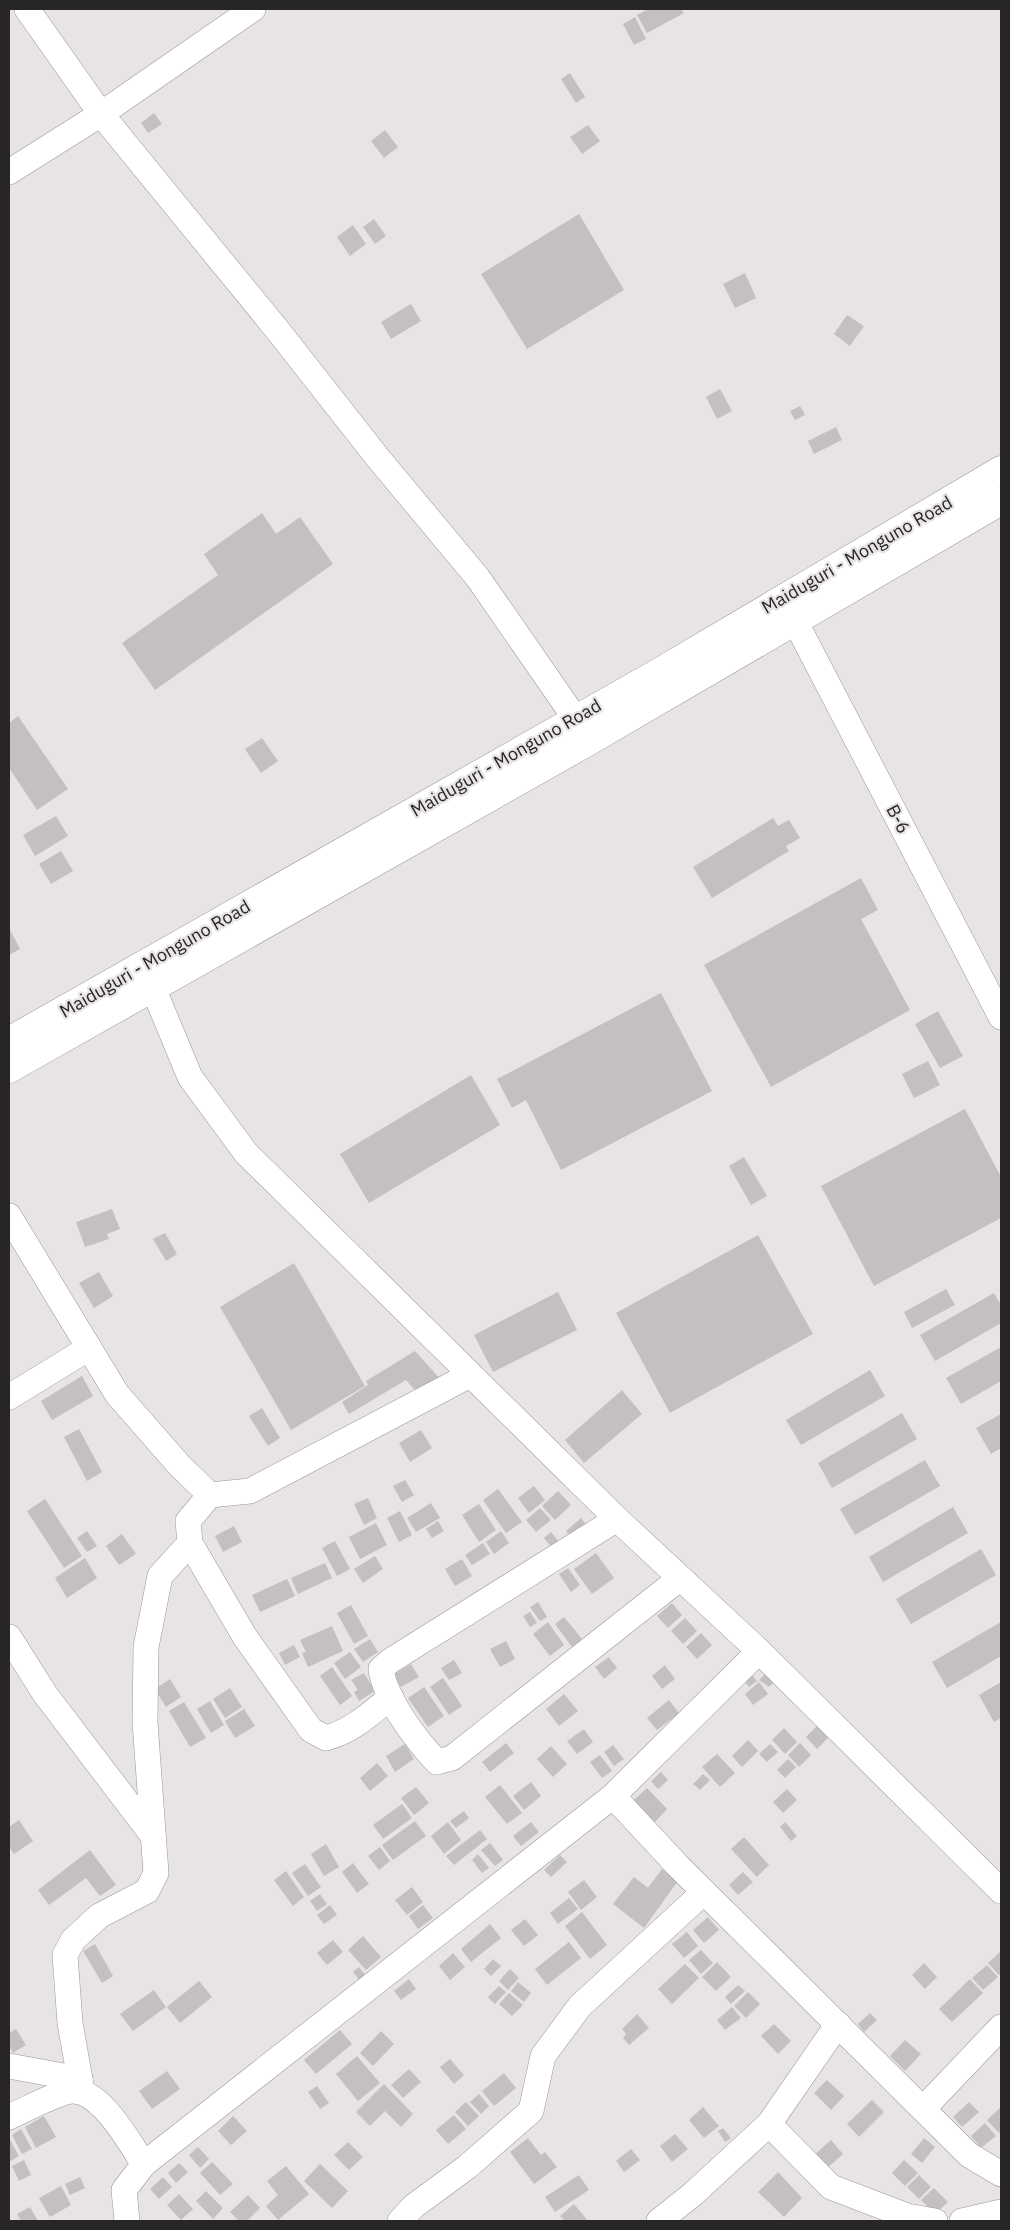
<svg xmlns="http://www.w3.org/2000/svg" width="1010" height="2230" font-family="'IBM Plex Sans',sans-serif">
<rect width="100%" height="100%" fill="#e8e4e4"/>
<!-- building -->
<g fill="#c4c0c0">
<path d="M648 9H681L684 13 647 33 637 15Z"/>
<path d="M635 17 646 39 634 45 623 24Z"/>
<path d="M570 73 585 97 576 103 561 79Z"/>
<path d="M154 113 162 124 148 133 141 123Z"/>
<path d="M588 125 600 141 582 154 570 137Z"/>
<path d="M385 130 398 147 384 158 371 141Z"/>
<path d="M579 214 624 290 527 349 481 274Z"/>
<path d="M374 219 386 236 375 244 363 227Z"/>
<path d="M353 225 366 244 350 256 337 237Z"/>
<path d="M745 273 756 298 735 308 723 284Z"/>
<path d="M411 304 421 321 391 339 381 322Z"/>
<path d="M847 315 864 326 850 346 834 334Z"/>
<path d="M720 389 732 411 717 419 706 397Z"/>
<path d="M800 406 805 415 795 420 790 411Z"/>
<path d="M836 427 842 440 814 454 808 441Z"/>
<path d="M262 513 276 534 300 517 333 564 155 690 122 643 218 575 204 554Z"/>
<path d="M18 716 68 789 37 810 9 768V723Z"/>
<path d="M262 738 278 761 261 773 245 749Z"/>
<path d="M56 816 68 836 35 856 23 835Z"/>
<path d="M773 818 778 826 789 820 800 838 786 846 789 851 712 898 693 867Z"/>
<path d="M61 851 73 871 51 884 39 864Z"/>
<path d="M861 878 878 910 861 919 910 1010 771 1087 704 965Z"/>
<path d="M9 928 20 949 9 955Z"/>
<path d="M661 993 712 1091 561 1170 526 1100 512 1108 497 1079Z"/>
<path d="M938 1011 963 1056 940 1068 915 1024Z"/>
<path d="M928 1061 940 1085 914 1098 902 1074Z"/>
<path d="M471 1075 500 1125 369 1203 340 1154Z"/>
<path d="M965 1109 1001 1177V1218L874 1286 821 1186Z"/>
<path d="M744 1157 767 1196 751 1205 729 1166Z"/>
<path d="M112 1209 120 1229 107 1234 109 1239 85 1247 76 1222Z"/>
<path d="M165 1233 177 1254 166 1261 153 1239Z"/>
<path d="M758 1235 813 1334 670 1413 616 1313Z"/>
<path d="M294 1263 365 1386 291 1430 220 1307Z"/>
<path d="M99 1272 113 1296 94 1308 79 1283Z"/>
<path d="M946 1289 955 1305 912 1328 904 1312Z"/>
<path d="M558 1292 577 1330 493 1372 474 1335Z"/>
<path d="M994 1293 1001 1305V1323L935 1361 920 1335Z"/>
<path d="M1001 1347V1381L961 1404 946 1378Z"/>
<path d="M415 1351 443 1382 421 1397 406 1380 349 1414 342 1402 368 1385 366 1381Z"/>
<path d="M870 1370 885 1396 801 1445 786 1420Z"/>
<path d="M82 1376 93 1396 52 1420 41 1401Z"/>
<path d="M622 1390 642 1414 584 1463 565 1440Z"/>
<path d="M262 1408 280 1438 268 1446 249 1416Z"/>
<path d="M902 1413 917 1439 832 1488 818 1463Z"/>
<path d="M1001 1414V1448L991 1454 976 1428Z"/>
<path d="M79 1429 102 1472 87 1481 64 1437Z"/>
<path d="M421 1430 432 1448 410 1462 399 1443Z"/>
<path d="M925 1460 940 1486 855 1535 840 1509Z"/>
<path d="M405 1480 414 1495 402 1502 393 1486Z"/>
<path d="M534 1486 545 1500 529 1513 518 1498Z"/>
<path d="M498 1489 522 1522 506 1533 483 1500Z"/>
<path d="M558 1491 571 1505 555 1520 542 1506Z"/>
<path d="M368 1498 377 1518 364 1525 354 1504Z"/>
<path d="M45 1499 82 1556 64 1568 27 1511Z"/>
<path d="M431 1503 440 1518 416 1532 407 1518Z"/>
<path d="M479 1504 496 1530 479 1542 462 1515Z"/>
<path d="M953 1507 968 1533 883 1582 869 1557Z"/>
<path d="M540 1508 551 1520 536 1532 526 1520Z"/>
<path d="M400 1511 412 1535 399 1542 387 1518Z"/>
<path d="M581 1518 588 1527 573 1540 566 1531Z"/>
<path d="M438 1521 444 1531 432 1538 426 1529Z"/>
<path d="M376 1523 387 1545 360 1559 349 1537Z"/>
<path d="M234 1526 242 1542 223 1552 215 1536Z"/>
<path d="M87 1531 97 1546 87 1552 77 1538Z"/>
<path d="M501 1531 509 1543 494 1554 486 1542Z"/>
<path d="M551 1532 560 1543 553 1549 544 1538Z"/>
<path d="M122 1534 136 1554 119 1565 106 1546Z"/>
<path d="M335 1541 350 1569 337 1576 322 1548Z"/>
<path d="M483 1543 490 1554 472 1565 465 1555Z"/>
<path d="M981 1549 996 1575 911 1624 896 1599Z"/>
<path d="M596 1553 614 1578 592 1594 574 1569Z"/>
<path d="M375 1556 383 1569 363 1583 354 1569Z"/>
<path d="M85 1558 97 1578 67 1598 55 1578Z"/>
<path d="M462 1559 472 1576 455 1586 445 1569Z"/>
<path d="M325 1563 332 1578 298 1594 291 1578Z"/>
<path d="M568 1568 580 1585 571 1592 559 1574Z"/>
<path d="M287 1579 295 1596 260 1612 252 1595Z"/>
<path d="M538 1602 547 1617 540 1621 530 1607Z"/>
<path d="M672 1603 682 1615 668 1628 657 1616Z"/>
<path d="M351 1605 368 1636 354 1644 337 1613Z"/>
<path d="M530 1612 537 1623 530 1627 523 1616Z"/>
<path d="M564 1617 582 1639 572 1647 555 1624Z"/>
<path d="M685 1618 697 1631 683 1644 671 1631Z"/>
<path d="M548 1622 564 1645 550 1656 533 1634Z"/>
<path d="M1001 1622V1656L947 1688 932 1662Z"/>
<path d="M332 1626 343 1651 308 1667 302 1653 306 1652 300 1640Z"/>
<path d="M701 1633 712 1645 697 1659 686 1647Z"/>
<path d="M370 1639 378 1652 363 1662 354 1649Z"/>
<path d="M506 1641 515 1659 500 1667 490 1649Z"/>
<path d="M294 1645 300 1657 285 1665 279 1653Z"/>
<path d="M350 1652 361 1667 345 1679 334 1663Z"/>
<path d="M609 1657 617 1668 604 1679 595 1667Z"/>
<path d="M454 1660 462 1673 449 1680 441 1668Z"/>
<path d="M411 1664 419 1677 401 1687 393 1675Z"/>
<path d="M665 1665 675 1679 662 1689 652 1676Z"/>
<path d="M332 1667 352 1696 340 1705 320 1676Z"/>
<path d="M364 1673 375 1691 359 1701 354 1692 358 1690 351 1680Z"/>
<path d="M751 1674 757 1681 749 1687 743 1680Z"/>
<path d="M765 1674 774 1682 769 1687 759 1680Z"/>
<path d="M443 1678 462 1706 449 1715 430 1687Z"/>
<path d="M170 1679 181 1697 166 1707 155 1689Z"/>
<path d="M759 1682 768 1694 753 1705 745 1694Z"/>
<path d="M1001 1682V1718L994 1722 979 1695Z"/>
<path d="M424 1687 444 1716 428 1727 408 1698Z"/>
<path d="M230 1688 242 1707 225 1718 213 1699Z"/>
<path d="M564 1694 578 1711 559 1726 546 1709Z"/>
<path d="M669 1700 679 1713 657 1730 647 1718Z"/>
<path d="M210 1701 224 1725 211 1733 197 1709Z"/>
<path d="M184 1702 206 1738 190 1747 169 1711Z"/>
<path d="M244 1709 255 1726 235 1738 225 1721Z"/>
<path d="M821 1722 833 1733 817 1749 806 1737Z"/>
<path d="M784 1728 797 1742 785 1754 772 1740Z"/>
<path d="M584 1729 593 1742 577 1754 567 1741Z"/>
<path d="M748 1740 758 1751 742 1767 732 1756Z"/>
<path d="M506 1743 514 1753 490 1772 482 1762Z"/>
<path d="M800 1743 811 1755 799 1767 788 1755Z"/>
<path d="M405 1744 414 1759 395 1772 386 1756Z"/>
<path d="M770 1744 778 1752 767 1762 759 1754Z"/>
<path d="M613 1745 624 1759 614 1766 604 1752Z"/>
<path d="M551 1746 567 1764 553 1777 537 1759Z"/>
<path d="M717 1754 735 1773 720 1787 702 1767Z"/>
<path d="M600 1755 612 1771 602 1778 590 1762Z"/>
<path d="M788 1759 796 1767 785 1778 777 1770Z"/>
<path d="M377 1763 388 1776 370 1791 360 1778Z"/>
<path d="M661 1772 668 1780 658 1789 651 1781Z"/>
<path d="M703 1774 710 1780 700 1790 693 1784Z"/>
<path d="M531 1782 541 1796 524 1810 513 1796Z"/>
<path d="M500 1785 522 1813 507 1824 485 1797Z"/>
<path d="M416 1787 429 1803 414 1815 401 1798Z"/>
<path d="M647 1788 667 1809 654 1823 633 1801Z"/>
<path d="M787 1789 797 1800 783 1813 773 1802Z"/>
<path d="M402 1804 412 1818 383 1839 373 1825Z"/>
<path d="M464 1811 469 1818 456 1828 450 1821Z"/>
<path d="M19 1820 33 1841 14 1854 9 1847V1827Z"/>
<path d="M415 1821 426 1836 393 1860 382 1845Z"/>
<path d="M448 1822 461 1840 444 1854 431 1836Z"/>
<path d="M531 1822 539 1832 521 1846 513 1836Z"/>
<path d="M785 1822 797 1836 791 1841 780 1827Z"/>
<path d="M480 1830 487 1839 454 1865 446 1856Z"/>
<path d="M744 1837 769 1865 757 1877 731 1849Z"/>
<path d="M490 1843 503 1860 495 1866 481 1850Z"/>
<path d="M326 1844 339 1867 324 1876 311 1854Z"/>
<path d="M380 1847 390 1861 379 1870 368 1856Z"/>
<path d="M90 1850 116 1885 100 1896 86 1878 49 1905 38 1890Z"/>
<path d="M478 1854 489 1868 482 1873 472 1860Z"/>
<path d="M560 1855 567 1862 551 1877 544 1870Z"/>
<path d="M353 1863 369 1884 357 1893 342 1872Z"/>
<path d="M305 1864 321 1887 308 1896 292 1873Z"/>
<path d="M662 1869 678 1881 644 1928 613 1904 634 1877 648 1888Z"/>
<path d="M286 1871 304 1897 293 1906 274 1880Z"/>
<path d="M743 1872 753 1882 738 1895 729 1885Z"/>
<path d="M584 1880 597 1897 581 1910 568 1892Z"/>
<path d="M412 1887 423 1902 407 1915 395 1900Z"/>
<path d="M320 1894 327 1904 317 1911 310 1901Z"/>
<path d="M569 1898 578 1909 558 1924 550 1913Z"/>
<path d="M330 1905 337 1915 324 1924 317 1915Z"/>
<path d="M423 1905 433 1918 418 1929 409 1916Z"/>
<path d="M582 1912 607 1945 590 1959 565 1926Z"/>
<path d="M708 1917 719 1930 704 1943 693 1930Z"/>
<path d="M525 1919 538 1935 524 1946 511 1930Z"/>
<path d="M490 1924 501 1938 471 1962 461 1949Z"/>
<path d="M687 1932 698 1946 684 1958 672 1944Z"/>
<path d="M363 1936 381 1957 366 1970 348 1950Z"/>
<path d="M333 1940 343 1952 327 1965 317 1953Z"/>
<path d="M569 1942 581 1958 547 1985 535 1969Z"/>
<path d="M95 1944 113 1976 102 1983 83 1951Z"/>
<path d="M701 1950 713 1963 701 1974 689 1960Z"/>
<path d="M1001 1951V1973L999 1975 988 1963Z"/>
<path d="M453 1953 465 1967 450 1980 439 1966Z"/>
<path d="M493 1959 501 1966 491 1976 484 1969Z"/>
<path d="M717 1962 731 1977 716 1991 702 1977Z"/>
<path d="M924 1963 937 1977 925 1989 912 1975Z"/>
<path d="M685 1964 699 1978 672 2004 658 1989Z"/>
<path d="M987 1965 998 1977 983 1990 972 1978Z"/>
<path d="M359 1967 366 1976 360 1981 353 1972Z"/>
<path d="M510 1969 519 1978 508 1990 499 1981Z"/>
<path d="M409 1979 416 1989 401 2000 394 1991Z"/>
<path d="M970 1979 983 1993 952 2022 939 2009Z"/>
<path d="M199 1981 212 1997 180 2023 167 2007Z"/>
<path d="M518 1982 531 1993 524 2002 511 1991Z"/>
<path d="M738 1985 745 1991 731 2004 725 1997Z"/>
<path d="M499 1986 506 1992 495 2004 488 1997Z"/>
<path d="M154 1990 166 2007 133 2031 120 2014Z"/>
<path d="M748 1992 760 2004 746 2018 734 2006Z"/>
<path d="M509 1993 523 2005 512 2016 499 2004Z"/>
<path d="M732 2007 741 2018 725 2030 717 2020Z"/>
<path d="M870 2013 877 2020 864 2032 858 2024Z"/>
<path d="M637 2014 649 2028 629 2045 623 2038 626 2034 622 2029Z"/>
<path d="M774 2024 791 2041 778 2054 761 2036Z"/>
<path d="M16 2029 26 2045 13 2053 9 2046V2033Z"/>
<path d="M340 2030 352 2044 316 2074 304 2060Z"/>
<path d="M381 2031 394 2044 373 2066 360 2053Z"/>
<path d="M905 2040 921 2054 905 2071 890 2056Z"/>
<path d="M357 2056 380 2083 358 2101 336 2074Z"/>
<path d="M450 2059 464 2075 454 2084 440 2067Z"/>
<path d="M409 2069 421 2082 403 2098 391 2085Z"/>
<path d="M167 2071 180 2089 152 2109 139 2091Z"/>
<path d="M504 2073 516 2088 494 2106 482 2091Z"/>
<path d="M827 2080 844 2096 831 2110 814 2093Z"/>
<path d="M384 2084 413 2114 401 2127 385 2111 370 2126 356 2112Z"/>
<path d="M317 2086 329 2103 320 2109 308 2092Z"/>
<path d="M479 2094 489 2106 481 2114 470 2102Z"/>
<path d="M872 2100 884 2112 859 2137 847 2124Z"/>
<path d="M466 2102 479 2116 468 2126 455 2112Z"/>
<path d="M969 2102 979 2112 962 2127 953 2117Z"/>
<path d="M703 2107 719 2126 704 2138 689 2120Z"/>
<path d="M1001 2107V2131L999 2133 987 2120Z"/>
<path d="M454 2115 466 2129 448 2144 436 2130Z"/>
<path d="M44 2116 56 2137 36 2148 25 2127Z"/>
<path d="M233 2116 247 2131 231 2145 218 2131Z"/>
<path d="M985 2123 996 2136 981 2148 971 2136Z"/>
<path d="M723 2128 731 2138 725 2142 718 2131Z"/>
<path d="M21 2129 32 2149 22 2154 12 2135Z"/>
<path d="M675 2134 688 2149 672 2162 660 2146Z"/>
<path d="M9 2138 19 2156 9 2162Z"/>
<path d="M528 2138 541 2155 545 2152 557 2167 534 2184 510 2152Z"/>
<path d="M924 2138 935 2147 922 2163 911 2154Z"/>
<path d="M831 2140 843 2154 825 2170 813 2156Z"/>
<path d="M348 2142 363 2157 349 2170 334 2155Z"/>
<path d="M198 2147 209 2159 200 2168 189 2155Z"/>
<path d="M631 2149 640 2160 624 2172 616 2161Z"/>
<path d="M24 2160 31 2175 19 2181 12 2166Z"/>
<path d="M904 2160 918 2173 905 2186 892 2173Z"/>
<path d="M212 2162 233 2184 220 2195 200 2173Z"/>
<path d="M179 2163 188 2172 176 2183 168 2173Z"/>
<path d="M320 2164 348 2191 332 2208 304 2181Z"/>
<path d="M286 2166 309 2194 278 2220 266 2206 278 2195 267 2181Z"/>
<path d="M778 2172 802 2198 784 2217 758 2192Z"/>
<path d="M579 2175 589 2190 555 2212 545 2197Z"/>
<path d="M919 2175 931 2187 919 2199 907 2187Z"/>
<path d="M80 2177 85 2188 70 2195 65 2184Z"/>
<path d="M163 2177 172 2187 159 2199 150 2189Z"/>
<path d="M61 2186 71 2205 50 2217 39 2198Z"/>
<path d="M934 2188 948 2202 935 2214 921 2200Z"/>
<path d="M206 2191 223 2208 213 2219 196 2201Z"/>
<path d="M179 2194 193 2209 181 2220 167 2205Z"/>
<path d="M248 2195 260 2208 247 2221H239L230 2212Z"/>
<path d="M574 2204 588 2221H565L560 2216Z"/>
<path d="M30 2207 38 2221H21L17 2214Z"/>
</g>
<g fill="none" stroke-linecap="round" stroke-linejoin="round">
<defs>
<g id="minor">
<path d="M27 9 101 114 279 332 378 458 478 578 575 718"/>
<path d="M9 172 101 114 253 9"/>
<path d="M795 621 1001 1017"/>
<path d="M153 988 190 1077 246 1153 617 1519 759 1651 1001 1891"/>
<path d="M9 1216 117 1394 179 1465 210 1495"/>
<path d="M9 1397 89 1348"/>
<path d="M617 1519 390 1661 381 1669C385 1699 416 1740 437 1762L452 1758 679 1579"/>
<path d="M9 1637 45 1694 153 1836"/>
<path d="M391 1697C370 1714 352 1731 326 1738L311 1730 245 1637 190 1543 188 1521 210 1495 250 1491 470 1375"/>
<path d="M613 1796 678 1866 969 2155 1001 2174"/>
<path d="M9 2066 80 2079"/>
<path d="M82 2091 70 2023 65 1955 73 1940 99 1916 147 1891 156 1873 145 1722 146 1647 160 1576 190 1543"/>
<path d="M923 2109 1001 2027"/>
<path d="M9 2117C27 2109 46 2098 66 2092 98 2083 128 2141 144 2164"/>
<path d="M769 2124 831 2187 907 2216 935 2221"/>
<path d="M127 2221 124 2190 144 2164 613 1796 759 1651"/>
<path d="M400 2221 414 2206 467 2167 531 2111 543 2056 580 2006 704 1892"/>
<path d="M659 2221 693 2194 769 2124 838 2024"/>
<path d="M962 2221 1001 2212"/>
</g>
<g id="major">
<path d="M9 1041 656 674 1001 470"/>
<path d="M9 1069 584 744 1001 501"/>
</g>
</defs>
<!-- minor casing -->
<use href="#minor" stroke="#9a9696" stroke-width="26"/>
<!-- major casing -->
<use href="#major" stroke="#9a9696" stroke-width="29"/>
<!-- minor -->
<use href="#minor" stroke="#fff" stroke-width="25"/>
<!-- major -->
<use href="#major" stroke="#fff" stroke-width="28"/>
</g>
<g text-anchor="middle" stroke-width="4.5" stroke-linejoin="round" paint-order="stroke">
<!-- street labels -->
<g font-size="18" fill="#272525" stroke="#e8e4e4">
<text transform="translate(857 555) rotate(-30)" y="6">Maiduguri - Monguno Road</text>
<text transform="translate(506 758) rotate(-30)" y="6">Maiduguri - Monguno Road</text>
<text transform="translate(898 819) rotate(62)" y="6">B-6</text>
<text transform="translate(155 959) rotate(-30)" y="6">Maiduguri - Monguno Road</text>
</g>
</g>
<!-- border -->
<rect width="1010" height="2230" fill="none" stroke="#272525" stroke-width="20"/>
</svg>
